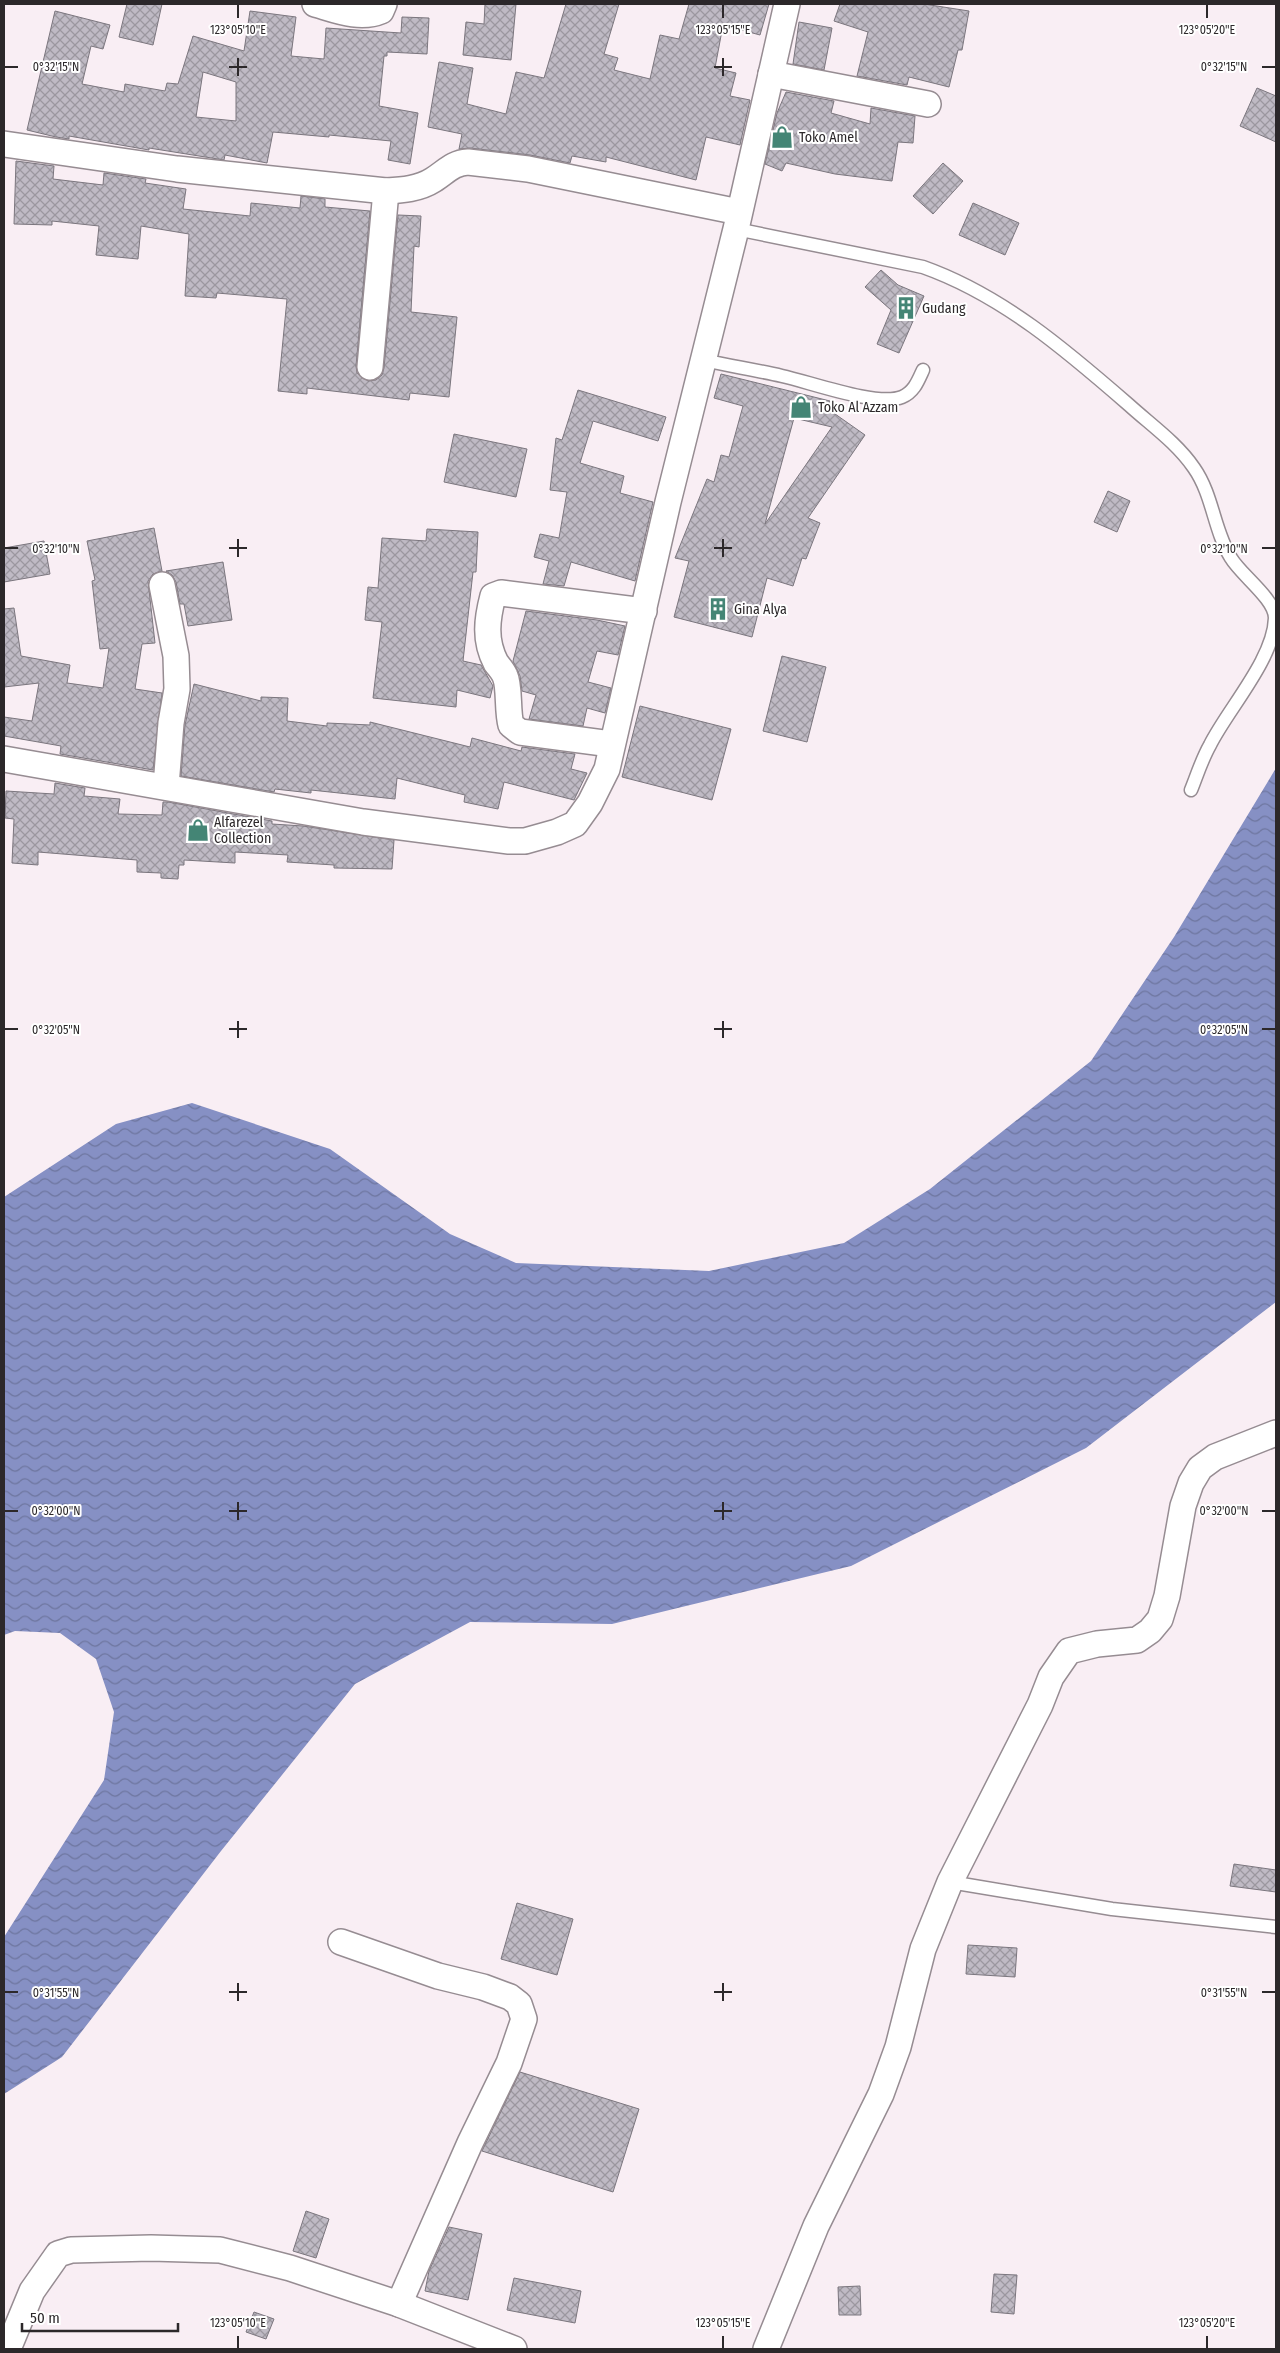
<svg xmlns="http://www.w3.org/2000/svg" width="1280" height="2353" font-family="'Fira Sans Condensed',sans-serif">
<defs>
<pattern id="water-waves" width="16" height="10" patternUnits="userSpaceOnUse" patternTransform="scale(1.25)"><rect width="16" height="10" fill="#8690c4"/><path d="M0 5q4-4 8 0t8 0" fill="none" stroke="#6e769f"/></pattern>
<pattern id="building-cross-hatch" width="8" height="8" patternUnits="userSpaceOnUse" patternTransform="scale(1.25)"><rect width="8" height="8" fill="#bfbac4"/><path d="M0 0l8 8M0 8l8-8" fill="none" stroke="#9b979f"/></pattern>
</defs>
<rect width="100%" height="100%" fill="#f9eef4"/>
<!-- water -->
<path fill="url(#water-waves)" d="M1276 768V1302L1086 1448 851 1566 612 1624 470 1622 355 1684 221 1851 62 2057 4 2094V1937L104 1780 114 1712 96 1659 60 1633 15 1631 4 1635V1197L116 1124 192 1103 330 1149 450 1234 516 1263 709 1271 844 1243 930 1189 1091 1061 1174 937Z"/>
<!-- building -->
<g fill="url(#building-cross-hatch)" stroke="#7b767e" fill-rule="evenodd">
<path d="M127 4H162L153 45 119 37Z"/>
<path d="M485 4H516L511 60 463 55 466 22 484 24Z"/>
<path d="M566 4H619L604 54 618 58 614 70 650 79 660 35 679 39 689 4H769L760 35 723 25 715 68 736 73 730 96 750 100 740 145 706 137 696 180 606 157V162L572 156 570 163 530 155 470 148 459 149 462 134 428 127 439 62 473 68 467 104 506 114 516 72 544 78Z"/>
<path d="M840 4H924L969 11 962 50H958L949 87 909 77 907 85 857 76 868 32 834 21Z"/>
<path d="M55 11 110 25 103 49 91 46 82 84 124 92 125 84 165 91 167 83 178 84 193 36 244 51 250 11 296 17 291 56 324 59 326 28 401 33 402 17 429 18 427 54 387 52V56H384L379 106 418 113 410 164 388 160 391 141 329 135V137L273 132 267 163 225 155 224 160 149 148V150L69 136V139L56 137 27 130ZM203 72 236 82V121L196 117Z"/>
<path d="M799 22 832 28 824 70 793 64Z"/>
<path d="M1257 88 1276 96V142L1240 126Z"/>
<path d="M786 92 834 101 831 113 870 124 871 108 915 116 913 143 898 142 892 181 835 174 786 163 782 171 765 164 777 113Z"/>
<path d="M16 161 54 166 53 179 103 185 104 173 146 179 145 183 186 189 183 209 250 216 251 203 300 208 301 196 325 199V207L370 211 356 366 357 373 368 381 376 380 382 375 384 368 398 215 421 216 419 247 414 246 411 312 457 317 449 397 410 393 409 400 307 388V394L278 391 287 299 217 293 216 298 185 296 189 234 141 226 138 259 96 255 99 226 52 221V225L14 224Z"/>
<path d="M943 163 963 181 933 214 913 196Z"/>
<path d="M973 203 1019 223 1005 255 959 235Z"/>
<path d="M881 270 898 285 924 296 899 353 877 344 891 310 865 287Z"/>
<path d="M721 374 830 401 828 409 865 435 808 518 820 523 806 559 802 558 793 586 767 578 752 637 674 617 689 561 675 558 707 479 714 482 721 455 729 457 743 406 714 398ZM794 418 832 427 765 524Z"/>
<path d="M578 390 666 417 658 441 593 421 580 463 624 476 620 493 653 502 635 581 571 562 564 586 543 584 549 561 534 557 540 534 559 538 567 492 550 490 556 438 562 440Z"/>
<path d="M454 434 527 449 516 497 444 482Z"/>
<path d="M1108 491 1130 501 1117 532 1094 522Z"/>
<path d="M154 528 162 571 153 574 148 581 155 643 142 644 135 689 162 693 153 770 60 754 61 746 4 736V717L32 721 39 683 4 687V609L14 608 21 656 70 665 67 683 103 688 109 648 100 649 92 581 95 580 87 541Z"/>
<path d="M427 529 478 532 476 572H473L463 661 481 665 493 686 490 698 457 690 456 707 373 698 382 622 365 620 368 587 378 588 382 538 426 541Z"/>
<path d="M44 541 50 574 4 582V548Z"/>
<path d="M223 562 232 620 188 626 184 604H180L176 582 172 575 166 571Z"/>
<path d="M526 611 597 620 625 626 618 655 597 651 588 682 611 688 605 713 587 708 583 726 529 719 536 695 522 691 520 676 513 661Z"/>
<path d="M782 656 826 667 807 742 763 731Z"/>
<path d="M194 684 261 701V697L288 698 287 721 327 726V723L370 725V722L470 747 472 738 521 751 522 747 575 754 571 769 587 773 574 800 504 782 498 809 464 802 465 795 397 778 395 799 311 790V793L275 789 274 792 181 776 185 725Z"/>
<path d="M640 706 731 729 712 800 622 777Z"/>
<path d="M55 783 85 788 84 796 120 799 118 814 162 815 163 802H168L272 821V824L303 826 394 840 392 869 334 868V865L287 862 288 855 235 852V863L184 860V865H179L178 879 161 878V873L137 872V860L38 852V865L12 863 14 819 5 818 6 791 54 794Z"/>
<path d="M1234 1864 1276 1870V1892L1230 1886Z"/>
<path d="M517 1903 573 1919 557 1975 501 1959Z"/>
<path d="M968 1945 1017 1948 1015 1977 966 1974Z"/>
<path d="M520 2072 639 2109 613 2192 482 2151Z"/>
<path d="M306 2211 329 2219 316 2258 293 2251Z"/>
<path d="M449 2227 482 2234 468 2300 425 2291 429 2271Z"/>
<path d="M994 2274 1017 2275 1014 2314 991 2312Z"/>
<path d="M514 2278 581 2291 575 2323 507 2310Z"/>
<path d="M860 2286 861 2315H839L838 2287Z"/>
<path d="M254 2312 274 2319 266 2339 246 2332Z"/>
</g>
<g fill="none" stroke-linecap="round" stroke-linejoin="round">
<defs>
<g id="service">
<path d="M736 229 923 267C1002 295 1067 351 1129 405 1151 425 1177 443 1194 468 1213 495 1214 531 1231 558 1241 575 1275 599 1275 618 1274 659 1228 709 1210 745 1202 759 1197 775 1191 790"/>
<path d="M703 360C730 366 756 370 782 376 810 382 877 407 902 397 914 392 918 381 923 370"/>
<path d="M950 1882 1112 1909 1276 1927"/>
</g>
<g id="minor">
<path d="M315 4C336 10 360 20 381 11L384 4"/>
<path d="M771 74 928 104"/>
<path d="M4 144 177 169 386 191C402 190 419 189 433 180 446 172 452 163 468 162L528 169 739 212"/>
<path d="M370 367 386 191"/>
<path d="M162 585 176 656 177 689 171 723 166 786"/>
<path d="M611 744 520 732 511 725C507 711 510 687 505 676 503 671 499 667 496 663 484 640 487 619 493 596L501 593 644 611"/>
<path d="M4 759 363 822 509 841H525L557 832 575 824 590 803 607 769 668 502 736 229 787 4"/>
<path d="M341 1942 438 1976 483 1987 510 1997 519 2004 524 2019 509 2063 470 2143 399 2304"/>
<path d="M8 2349 32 2291 58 2254 71 2250 151 2248 220 2250 290 2268 399 2304 514 2349"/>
<path d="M766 2349 816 2226 881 2094 898 2047 923 1949 950 1882 1040 1705 1051 1677 1069 1651 1097 1644 1137 1640 1150 1631 1160 1619 1167 1596 1183 1506 1191 1483 1200 1468 1215 1457 1276 1433"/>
</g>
</defs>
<!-- service casing -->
<use href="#service" stroke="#968c92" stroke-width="15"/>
<!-- minor casing -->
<use href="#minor" stroke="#968c92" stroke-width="28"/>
<!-- service -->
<use href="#service" stroke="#fff" stroke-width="12"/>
<!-- minor -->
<use href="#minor" stroke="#fff" stroke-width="25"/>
</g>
<!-- ticks -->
<path fill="none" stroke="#2c282a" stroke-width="2" d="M238 5V18M723 5V18M1207 5V18M238 58V76M723 58V76M5 67H18M229 67H247M714 67H732M1262 67H1275M238 539V557M723 539V557M5 548H18M229 548H247M714 548H732M1262 548H1275M238 1021V1038M723 1021V1038M5 1029H18M229 1029H247M714 1029H732M1262 1029H1275M238 1502V1520M723 1502V1520M5 1511H18M229 1511H247M714 1511H732M1262 1511H1275M238 1983V2001M723 1983V2001M5 1992H18M229 1992H247M714 1992H732M1262 1992H1275M238 2336V2348M723 2336V2348M1207 2336V2348"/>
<!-- icons -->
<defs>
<symbol id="shop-bare" viewBox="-9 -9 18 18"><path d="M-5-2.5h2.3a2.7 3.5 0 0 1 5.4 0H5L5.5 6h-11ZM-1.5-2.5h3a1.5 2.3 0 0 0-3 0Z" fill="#448575" stroke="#fff" stroke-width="2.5" paint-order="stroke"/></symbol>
<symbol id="building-bare" viewBox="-9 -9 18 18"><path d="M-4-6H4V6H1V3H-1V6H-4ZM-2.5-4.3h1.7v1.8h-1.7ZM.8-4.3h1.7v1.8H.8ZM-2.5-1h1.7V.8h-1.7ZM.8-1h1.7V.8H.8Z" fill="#448575" stroke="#fff" stroke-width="2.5" paint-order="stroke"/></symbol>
</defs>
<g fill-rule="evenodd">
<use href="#shop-bare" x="766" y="121" width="32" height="32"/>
<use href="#building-bare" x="890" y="292" width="32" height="32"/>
<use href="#shop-bare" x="785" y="391" width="32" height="32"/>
<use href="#building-bare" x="702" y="593" width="32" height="32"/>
<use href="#shop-bare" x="182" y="814" width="32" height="32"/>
</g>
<g text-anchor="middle" stroke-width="4" stroke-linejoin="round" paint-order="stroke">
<!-- poi labels -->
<g font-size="14" fill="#2c282a" stroke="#fff" text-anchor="start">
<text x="799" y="142">Toko Amel</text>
<text x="922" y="313">Gudang</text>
<text x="818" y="412">Toko Al Azzam</text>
<text x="734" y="614">Gina Alya</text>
<text x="214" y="827">Alfarezel<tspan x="214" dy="16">Collection</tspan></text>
</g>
</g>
<g font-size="12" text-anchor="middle" fill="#2c282a" stroke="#fff" stroke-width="4" stroke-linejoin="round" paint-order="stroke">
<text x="238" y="34">123°05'10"E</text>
<text x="723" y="34">123°05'15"E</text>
<text x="1207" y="34">123°05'20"E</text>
<text x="56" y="71">0°32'15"N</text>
<text x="1224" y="71">0°32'15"N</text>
<text x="56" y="553">0°32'10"N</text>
<text x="1224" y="553">0°32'10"N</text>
<text x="56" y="1034">0°32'05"N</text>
<text x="1224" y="1034">0°32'05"N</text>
<text x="56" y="1515">0°32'00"N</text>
<text x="1224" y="1515">0°32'00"N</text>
<text x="56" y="1997">0°31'55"N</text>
<text x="1224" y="1997">0°31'55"N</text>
<text x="238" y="2327">123°05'10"E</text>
<text x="723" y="2327">123°05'15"E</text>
<text x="1207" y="2327">123°05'20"E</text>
</g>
<!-- border -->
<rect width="1280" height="2353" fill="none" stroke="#2c282a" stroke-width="10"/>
<!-- scale -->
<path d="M22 2323v8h156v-8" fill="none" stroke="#2c282a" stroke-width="2.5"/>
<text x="30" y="2323" font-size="15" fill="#2c282a" stroke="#ffffff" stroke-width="4" paint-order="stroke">50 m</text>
</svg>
